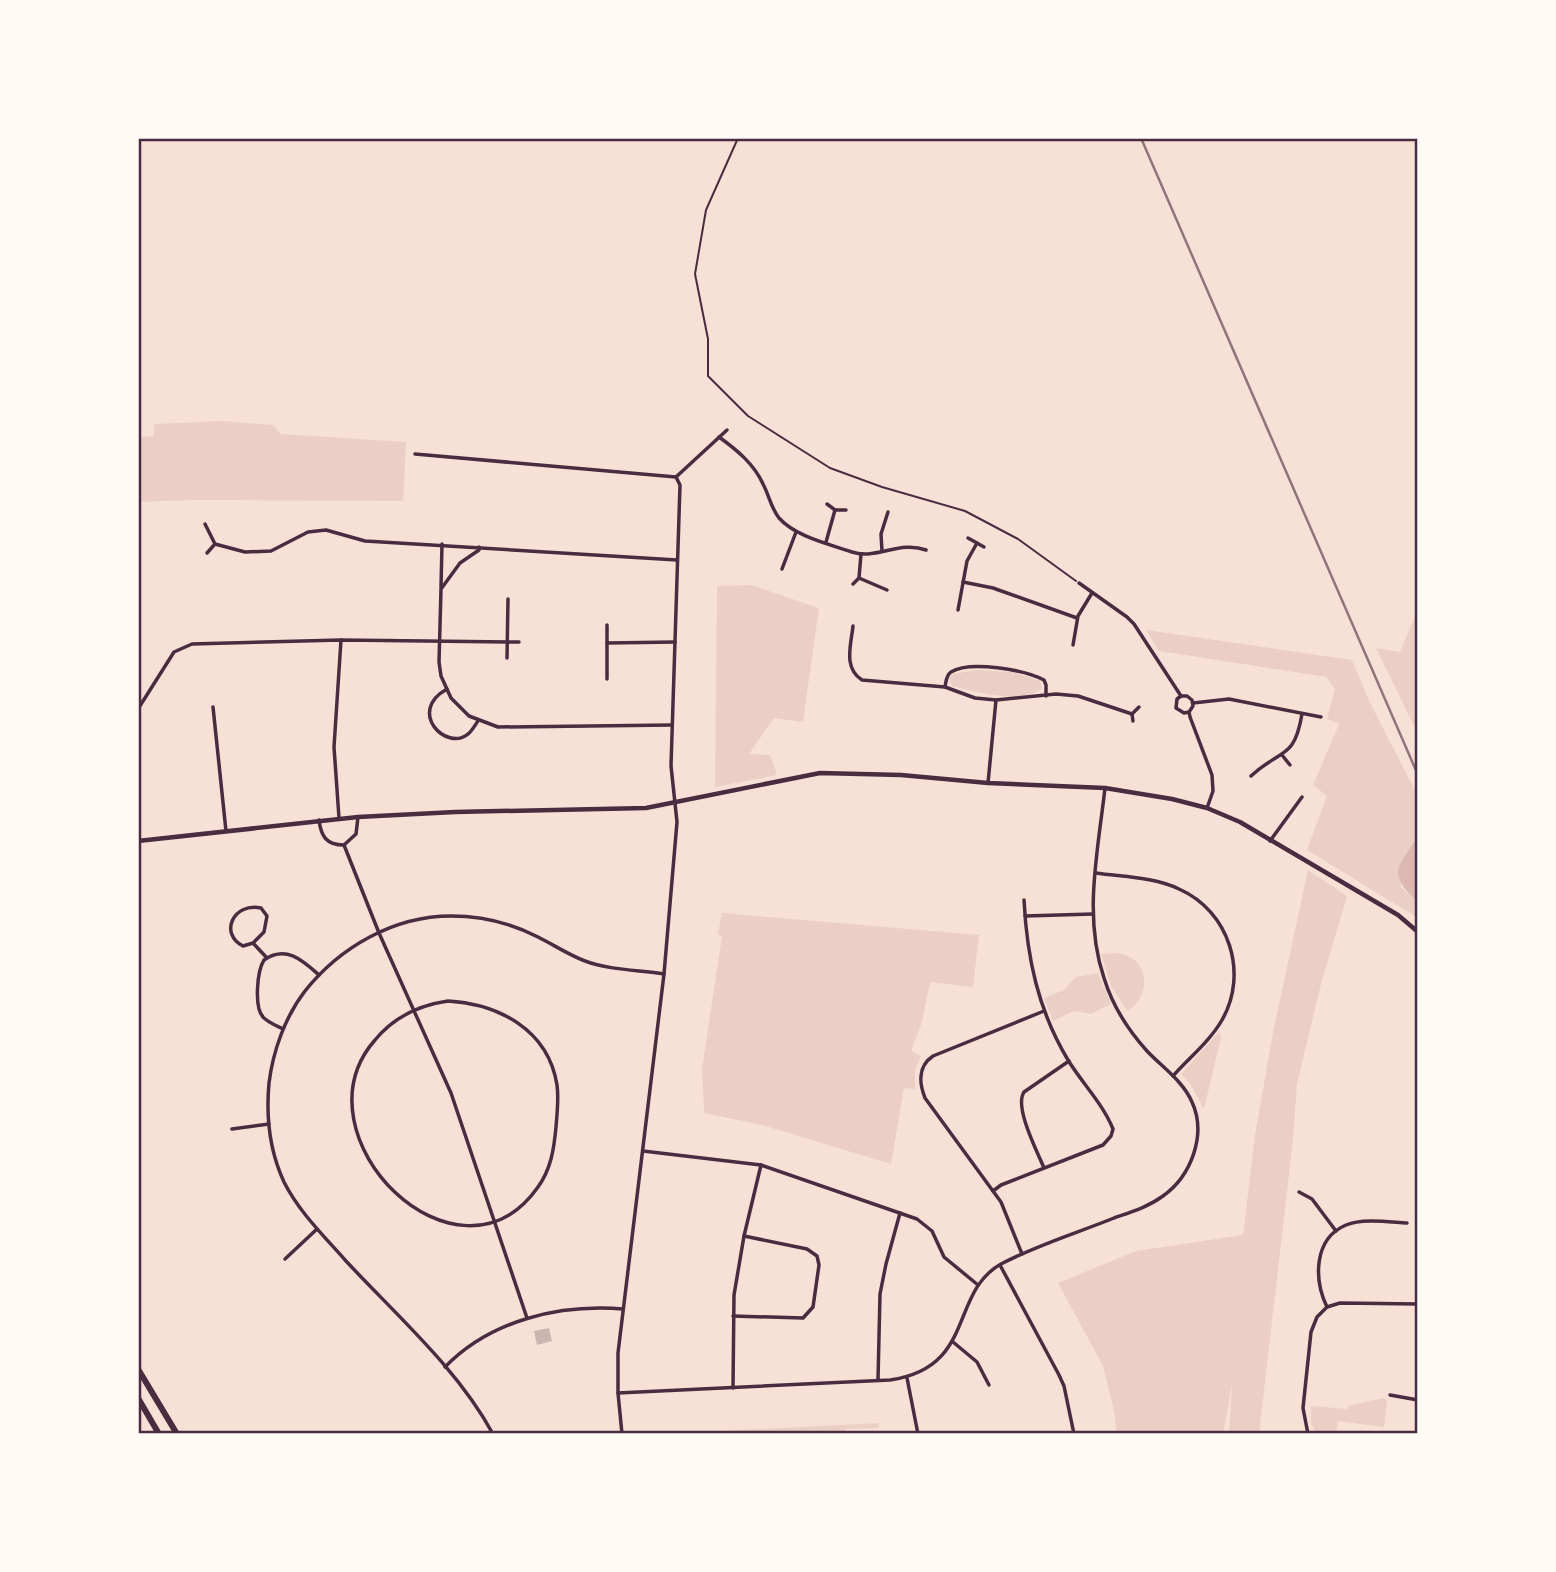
<svg xmlns="http://www.w3.org/2000/svg" width="1556" height="1572" font-family="Arial,sans-serif">
<rect width="100%" height="100%" fill="#f7e1d7"/>
<!-- green -->
<g fill="#ebcfc5">
<path d="M222 421 273 425 281 434 406 442 403 501 195 500 138 502V437L154 436V424Z"/>
<path d="M751 585 819 608 803 722 774 718 749 754 770 755 777 775 715 787 717 586Z"/>
<path d="M1418 609V734L1376 648 1400 652Z"/>
<path d="M1146 630 1352 660 1369 701 1418 796V836L1401 861V887L1418 902V918L1307 850 1327 796 1313 785 1339 724 1327 719 1335 689 1326 677 1159 651Z"/>
<path d="M976 670 1013 672 1040 681 1042 688C1023 705 975 692 952 686L949 678 953 674Z"/>
<path d="M1308 870 1347 896 1321 984 1297 1084 1293 1140 1259 1434H1229L1232 1385 1223 1434H1117L1114 1411 1103 1366 1058 1283 1136 1251 1243 1235 1255 1135 1273 1032Z"/>
<path d="M722 913 979 935 973 987 930 982 922 1022 911 1051 921 1056 915 1071V1089L904 1088 891 1164 762 1125 704 1113 702 1069 722 936 718 934Z"/>
<path d="M1117 953C1122 954 1129 956 1133 959 1151 972 1146 1001 1127 1011L1111 986 1101 954Z"/>
<path d="M1098 973 1111 1004 1091 1014 1074 1011 1053 1021 1044 998 1064 990 1076 977Z"/>
<path d="M1219 1032 1221 1037 1204 1109 1191 1085 1181 1074Z"/>
<path d="M1383 1398 1387 1400 1384 1427 1338 1421 1336 1434H1317L1311 1423V1406L1347 1409 1348 1406Z"/>
<path d="M879 1423 878 1428 846 1429V1434H701V1432Z"/>
</g>
<!-- water -->
<path fill="#dcb8b0" d="M1418 836V902C1387 873 1397 868 1418 836Z"/>
<!-- building -->
<path fill="#ccb4b1" d="M549 1328 552 1341 537 1345 534 1331Z"/>
<g fill="none" stroke-linecap="round" stroke-linejoin="round">
<!-- path -->
<path stroke="#4a2c40" stroke-width="2" d="M738 138 706 210 695 274 708 339V376L748 416 830 468 882 487 965 511 1018 539 1076 581"/>
<!-- minor -->
<g stroke="#4a2c40" stroke-width="3.5">
<path d="M719 437C737 450 754 464 763 484 769 495 771 508 779 518 796 537 829 544 852 552 877 560 900 540 926 550"/>
<path d="M415 454 676 477"/>
<path d="M676 477 727 430"/>
<path d="M827 504 835 510H846"/>
<path d="M205 524 215 544 207 553"/>
<path d="M968 538 984 547"/>
<path d="M826 542 835 510"/>
<path d="M215 544 245 552 271 551 308 532 326 530 365 541 677 560"/>
<path d="M479 547V550L460 563 441 589 439 662 441 676 451 698 469 716 498 727 672 725"/>
<path d="M882 551 881 534 888 512"/>
<path d="M782 569 796 532"/>
<path d="M859 578 861 554"/>
<path d="M963 582 993 588 1077 618"/>
<path d="M1079 583 1127 617 1134 624 1181 696"/>
<path d="M853 584 859 578 887 590"/>
<path d="M441 587 442 544"/>
<path d="M958 610 967 561 977 543"/>
<path d="M853 626C851 645 843 668 862 680L945 687 975 698 996 700 1056 694 1078 696 1132 714"/>
<path d="M607 643 675 642"/>
<path d="M1073 645 1078 616 1092 593"/>
<path d="M507 658 508 599"/>
<path d="M607 679V625"/>
<path d="M945 687C946 682 946 675 951 672 970 660 1025 670 1044 680L1046 685V696"/>
<path d="M447 689C406 712 447 752 468 734 472 731 475 725 478 721"/>
<path d="M1193 703 1229 699 1321 717"/>
<path d="M213 707 226 831"/>
<path d="M138 709 174 652 192 644 341 640 519 642"/>
<path d="M1189 712 1184 713 1176 708 1177 699 1181 696H1187L1192 700 1193 706 1189 712 1190 717 1212 775 1213 791 1207 808"/>
<path d="M1133 721 1132 714 1139 707"/>
<path d="M1282 755 1290 765"/>
<path d="M1251 776C1281 748 1294 761 1302 714"/>
<path d="M988 783 996 700"/>
<path d="M339 818 334 747 341 640"/>
<path d="M319 820C321 836 326 845 344 845L356 834 358 817"/>
<path d="M1270 841 1302 797"/>
<path d="M344 845 379 933 451 1093 527 1318"/>
<path d="M1096 873C1123 877 1154 877 1179 889 1229 911 1249 973 1222 1020 1210 1041 1189 1058 1173 1076"/>
<path d="M1025 916 1093 914"/>
<path d="M253 943 264 932 267 916 261 908C233 902 219 934 243 946L253 943 267 958"/>
<path d="M448 1001C498 1004 548 1029 557 1085 559 1099 557 1113 556 1127 554 1149 551 1169 538 1187 458 1301 291 1136 375 1040 394 1017 419 1005 448 1001Z"/>
<path d="M283 1029C277 1026 267 1022 263 1017 254 1007 257 971 264 960 286 945 302 960 319 975"/>
<path d="M232 1129 269 1124"/>
<path d="M643 1151 761 1165 917 1219 932 1231 944 1257 978 1285"/>
<path d="M1044 1168C1037 1151 1014 1107 1024 1092L1069 1061"/>
<path d="M993 1191 1001 1185 1103 1145 1111 1136 1113 1129C1103 1104 1082 1083 1068 1060 1038 1010 1027 958 1024 900"/>
<path d="M1299 1192 1312 1199 1336 1231"/>
<path d="M1022 1254 1001 1202 925 1098C919 1083 918 1066 933 1056L1044 1011"/>
<path d="M285 1259 317 1229"/>
<path d="M1000 1265 1059 1375 1064 1386 1074 1434"/>
<path d="M1327 1307C1314 1280 1313 1239 1346 1225 1363 1218 1389 1222 1407 1223"/>
<path d="M733 1316 803 1318 813 1307 819 1265 817 1256 807 1249 744 1236"/>
<path d="M953 1342 977 1362 989 1385"/>
<path d="M445 1367C491 1320 559 1304 623 1309"/>
<path d="M907 1378 918 1434"/>
<path d="M878 1380 880 1294 886 1264 900 1213"/>
<path d="M733 1388 734 1295 744 1236 761 1165"/>
<path d="M618 1393 890 1380C976 1368 949 1293 1001 1264 1037 1245 1077 1233 1114 1218 1131 1212 1148 1207 1163 1196 1191 1176 1207 1135 1192 1102 1183 1081 1162 1067 1147 1051 1128 1030 1112 1004 1104 978 1083 916 1098 851 1105 788"/>
<path d="M1390 1395 1418 1400"/>
<path d="M493 1434C457 1368 397 1316 346 1261 324 1236 299 1212 284 1182 270 1152 266 1116 269 1083 273 1051 285 1017 305 991 340 947 394 916 451 916 482 916 511 923 538 937 554 945 569 955 585 961 609 970 638 970 664 974"/>
<path d="M622 1434 618 1393V1353L664 974 677 822 671 766 680 485 676 477"/>
<path d="M1308 1434 1303 1408 1311 1332 1317 1317 1327 1307 1340 1303 1418 1304"/>
</g>
<!-- tertiary -->
<path stroke="#4a2c40" stroke-width="4.5" d="M138 841 358 817 455 812 646 808 820 773 901 775 988 783 1105 788 1172 799 1207 808 1240 822 1398 915 1418 932"/>
<!-- trunk -->
<g stroke="#4a2c40" stroke-width="6">
<path d="M138 1369 177 1434"/>
<path d="M138 1398 159 1434"/>
</g>
<!-- rail -->
<path stroke="#8f747c" stroke-width="2.5" d="M1141 138 1418 775"/>
</g>
<!-- border -->
<rect width="1556" height="1572" fill="none" stroke="#fffaf5" stroke-width="280"/>
<rect x="140" y="140" width="1276" height="1292" fill="none" stroke="#4a2c40" stroke-width="2.5"/>
</svg>
